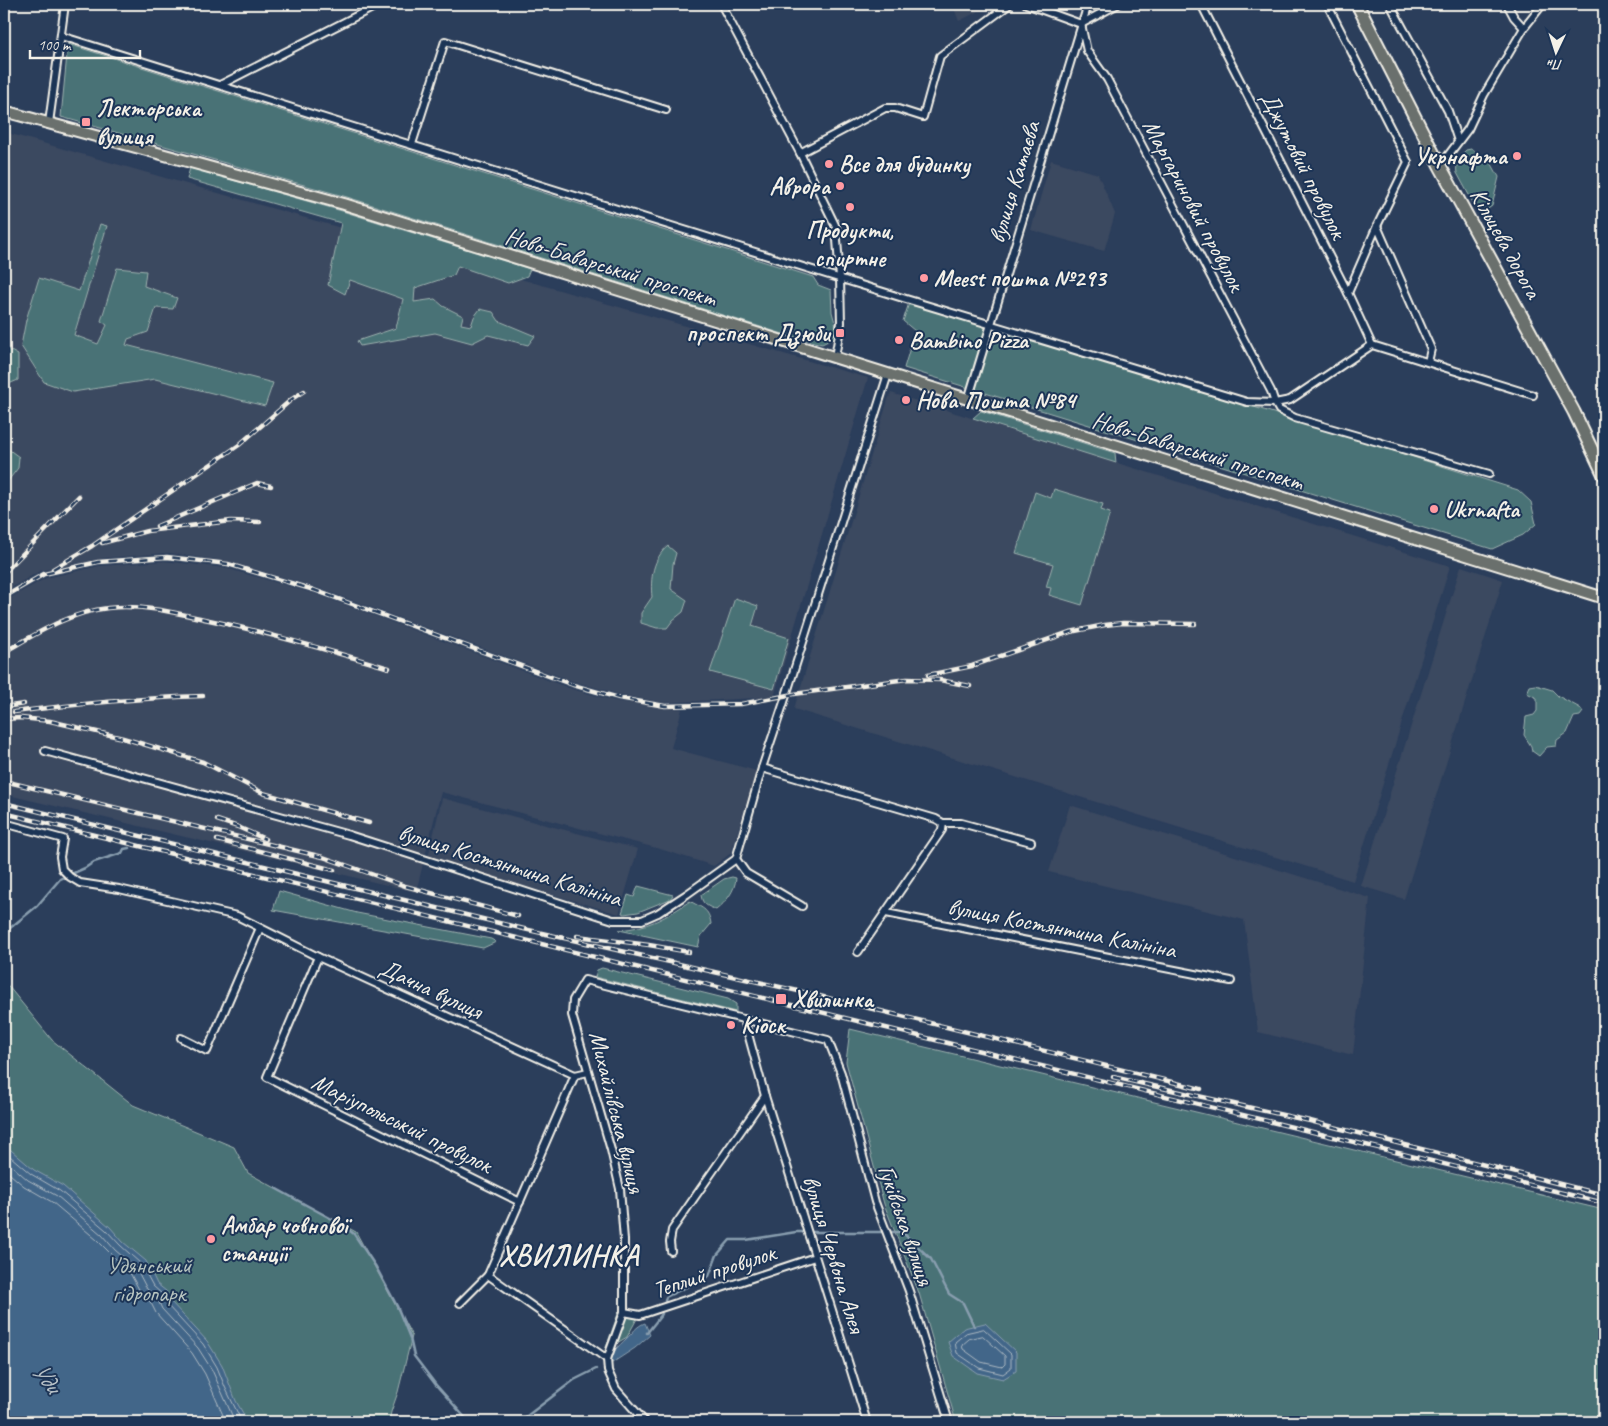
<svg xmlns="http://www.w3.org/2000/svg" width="1608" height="1426" font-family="Caveat,sans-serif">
<rect width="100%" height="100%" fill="#2b3e5b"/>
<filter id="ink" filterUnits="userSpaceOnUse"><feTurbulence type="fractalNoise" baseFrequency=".02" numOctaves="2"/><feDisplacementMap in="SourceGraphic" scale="10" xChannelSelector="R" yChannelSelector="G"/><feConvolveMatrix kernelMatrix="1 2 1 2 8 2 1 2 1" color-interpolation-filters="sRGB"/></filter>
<g filter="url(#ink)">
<!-- built -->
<g fill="#3b4860">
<path d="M952 4H993L959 21Z"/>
<path d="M4 132 868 378 774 697 663 703 621 695 572 681 318 588 230 562 169 553 106 558 40 571 4 592Z"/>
<path d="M1051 160 1098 174 1115 214 1104 251 1031 230Z"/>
<path d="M891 393 1450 566 1353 881 794 709 888 400Z"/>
<path d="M164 561 226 568 316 594 572 689 616 701 682 709 671 748 757 771 731 853 714 866 660 849 441 792 416 892 4 794V601L46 578 99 566Z"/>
<path d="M1461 566 1503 580 1404 899 1361 886Z"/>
<path d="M442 798 638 849 619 914 428 858Z"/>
<path d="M1070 805 1370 898 1353 1055 1258 1032 1244 920 1049 872Z"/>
</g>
<!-- green -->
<g fill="#487276" stroke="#9eb2af">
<path d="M68 44 813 277 818 285 831 290 832 312 837 330 836 337 822 344 783 334 347 197 61 117Z"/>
<path d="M1471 149 1489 159 1499 177 1492 206 1485 211 1475 206 1457 173C1455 165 1460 156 1466 150Z"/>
<path d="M190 168 342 211 530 269 527 276 508 283 458 266 454 275 415 288 414 302 435 299 443 306 463 316 461 324 471 326 474 317 480 309 493 312 499 321 535 336 528 345 488 335 472 343 435 333 360 346 357 341 396 328 403 299 350 280 345 294 328 285 341 223 187 179Z"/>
<path d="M100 224 107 226 74 335 98 344 107 325 101 321 117 268 146 271 144 286 177 298 173 309 156 308 148 332 128 339 126 345 273 383 265 406 155 379 73 392 44 382 21 346 26 320 39 278 79 291Z"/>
<path d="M909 303 1267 411 1518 490 1531 502 1536 524 1523 535 1492 549 904 368 915 331 903 321Z"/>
<path d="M4 347 18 355V380L4 386Z"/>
<path d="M981 411 1115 453 1116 463 973 418Z"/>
<path d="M4 446 19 457 18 468 4 486Z"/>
<path d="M1054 489 1103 504 1101 510 1110 513 1082 605 1049 595 1051 588 1046 587 1053 564 1016 553 1035 492 1051 498Z"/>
<path d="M668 546 676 553 673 564 671 589 687 600 683 612 673 620 667 628H657L641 623V613L652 597C650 579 653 558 668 546Z"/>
<path d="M735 598 758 606 752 626 789 638 774 689 710 672Z"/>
<path d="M1536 685 1552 690 1558 696 1580 708 1583 712 1580 716 1574 717 1567 733 1557 740 1556 746 1547 747 1539 756 1532 751 1531 746 1524 735 1526 717 1534 715 1537 711V698L1527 693 1530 686Z"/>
<path d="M732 877 736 878C735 891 726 902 716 910 708 906 702 905 701 895L724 879Z"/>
<path d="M638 886 673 895 670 899 638 912 624 914 622 913 628 895 634 897Z"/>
<path d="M279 891 357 913 491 939 496 942 483 948 273 910Z"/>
<path d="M690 901C701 908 709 908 711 924L701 936 698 947 619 930C650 927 665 918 690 901Z"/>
<path d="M602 968 728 999 736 1004V1012L595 977 597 970Z"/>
<path d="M4 981 52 1040 133 1105 234 1147 248 1173 356 1232 412 1336 398 1392 391 1412 389 1422H4Z"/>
<path d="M850 1029 1604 1210V1422H956L919 1293 884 1204 846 1062Z"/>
<path d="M619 1311 639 1315 627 1337 605 1350Z"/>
</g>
<!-- water -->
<g fill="#426689" stroke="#899eaf">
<path d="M4 1144 34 1170 63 1186 110 1227 123 1242 146 1261 157 1284 166 1291 171 1302 207 1341 222 1365 236 1401 248 1422H4Z"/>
<path d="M645 1323 650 1335 635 1348 612 1363C610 1352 619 1346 626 1339 633 1333 636 1326 645 1323Z"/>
<path d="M985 1323 1016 1352V1371L1003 1379 977 1373 953 1356 948 1342 964 1328Z"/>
</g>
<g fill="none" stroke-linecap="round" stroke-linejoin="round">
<!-- shore -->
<g stroke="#adb9c2" stroke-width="1">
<path d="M4 1151 31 1174 60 1191 106 1230 120 1245 141 1264 153 1286 162 1294 167 1305 203 1344 217 1367 225 1387 242 1422"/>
<path d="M4 1159 28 1180 57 1196 102 1235 115 1250 136 1268 147 1289 157 1298 162 1309 198 1348 212 1370 235 1422"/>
<path d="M4 1169 24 1186 52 1202 97 1240 130 1273 141 1293 151 1303 156 1313 192 1353 205 1374 226 1422"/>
<path d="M984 1329 1011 1354V1368L1003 1374 979 1368 957 1353 955 1342 966 1333Z"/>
<path d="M983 1336 1005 1356V1364L1002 1367 981 1362 963 1349 962 1345 969 1339Z"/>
</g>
<!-- stream -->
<g stroke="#899eaf" stroke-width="2.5">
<path d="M4 933 37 906 60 879 85 868 94 862 122 853 124 849 129 848"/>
<path d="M275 1188 341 1224 354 1234 376 1267 397 1306 410 1338 414 1356 436 1385 469 1422"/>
<path d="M665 1301 666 1297 709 1276 717 1255 730 1240H746L796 1232H902L931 1259 949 1294 963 1303 974 1326"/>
<path d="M647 1333 662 1314"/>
<path d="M519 1422 574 1380 596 1369"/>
</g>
<defs>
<g id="minor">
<path d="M721 4 800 153 836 227 840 278 841 323 835 357"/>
<path d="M1026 4 1081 24 1118 4"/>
<path d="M1201 4 1348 293 1372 345"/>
<path d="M1327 4 1408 162 1377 226 1348 293"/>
<path d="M1390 4 1448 111 1458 141"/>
<path d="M1507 4 1514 17 1524 28"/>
<path d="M1081 24 1087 51 1107 79 1271 391 1275 403 1290 400 1372 345 1533 395"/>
<path d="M61 36 906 299 1247 402 1275 403 1279 410 1295 418 1489 474"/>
<path d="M220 85 380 4"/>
<path d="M49 123 65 4"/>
<path d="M412 144 445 41 666 110"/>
<path d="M800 153 885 108H895L923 117 940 56 1010 4"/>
<path d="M1440 166 1468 129 1484 95 1524 28 1543 4"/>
<path d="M1377 226 1431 349 1428 362"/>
<path d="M968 400 1088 4"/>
<path d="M45 751 349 835 613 920H642L658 913 687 894 736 859 762 768 936 819 943 823 942 830 858 952"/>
<path d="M762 768 784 702 888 374"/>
<path d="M4 823 63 839 60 857 62 869 70 877 80 883 119 889 237 916 318 957 575 1075 588 1072"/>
<path d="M943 823H961L1031 842"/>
<path d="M736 859 746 873 802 906"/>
<path d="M886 913 1231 981"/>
<path d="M318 957 267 1077 520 1202"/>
<path d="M744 1019 765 1096 867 1422"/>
<path d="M181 1038 207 1051 260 928"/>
<path d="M671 1251 670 1242 672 1230 765 1096"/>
<path d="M488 1275 607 1359"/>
<path d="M460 1303 488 1275 575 1075"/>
<path d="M624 1312 640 1315 815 1257"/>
<path d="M645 1422 616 1389 608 1371 607 1359 624 1312V1240L620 1189 611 1150 572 1015 573 1000 585 980 828 1040 841 1073 875 1202 909 1291 949 1422"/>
</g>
<path id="primary" d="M4 111 344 204 1604 598"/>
<path id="trunk" d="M1357 4 1440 166 1574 412 1604 475"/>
</defs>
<!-- minor casing -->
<use href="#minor" stroke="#f4f1e8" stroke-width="10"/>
<!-- primary casing -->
<use href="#primary" stroke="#f4f1e8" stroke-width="14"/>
<!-- trunk casing -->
<use href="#trunk" stroke="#f4f1e8" stroke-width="15"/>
<!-- minor -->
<use href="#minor" stroke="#1d3557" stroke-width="6"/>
<!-- primary -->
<use href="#primary" stroke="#6a706d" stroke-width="10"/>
<!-- trunk -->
<use href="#trunk" stroke="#6a706d" stroke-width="11"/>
<defs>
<g id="rail">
<path d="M157 526 257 483 271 486"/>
<path d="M102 543 147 531 231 521 260 522"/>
<path d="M53 569 92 546 239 445 292 399 304 391"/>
<path d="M4 573 79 496"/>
<path d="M4 597 44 574 98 562 167 557 228 564 314 590 573 685 619 698 665 706 741 704 794 694 907 679 940 680 970 686"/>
<path d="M4 652C36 634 70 612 108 608 142 604 177 613 209 620 270 633 330 651 389 668"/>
<path d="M928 675 972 666 1070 632 1105 625 1123 623 1195 624"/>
<path d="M4 707 24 704"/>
<path d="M14 712C77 704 139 698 203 696"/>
<path d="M4 719 21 718 50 721 123 738 203 762 263 793 369 823"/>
<path d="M4 781 323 857 405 886 518 916"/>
<path d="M4 803 524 929 807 993 1201 1089"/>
<path d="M4 813 1604 1203"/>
<path d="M217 820 238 827 265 839"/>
<path d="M217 840 334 870"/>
<path d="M577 936 649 945 689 952"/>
<path d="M1113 1077 1310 1121 1604 1195"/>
</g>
</defs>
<!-- rail casing -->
<use href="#rail" stroke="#f4f1e8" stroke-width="4.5"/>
<!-- rail -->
<use href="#rail" stroke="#1d3557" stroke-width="2.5" stroke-dasharray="8" stroke-linecap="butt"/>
</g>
</g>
<!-- markers -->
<g fill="#ff9aa2" stroke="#1d3557" stroke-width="2">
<rect x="81" y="117" width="10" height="10" rx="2.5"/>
<circle cx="1517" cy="156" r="5"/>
<circle cx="829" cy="164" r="5"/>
<circle cx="840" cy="186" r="5"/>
<circle cx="850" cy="207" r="5"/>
<circle cx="924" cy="278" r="5"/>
<rect x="835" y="328" width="10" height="10" rx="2.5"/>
<circle cx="899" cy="340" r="5"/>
<circle cx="906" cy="400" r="5"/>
<circle cx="1434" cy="509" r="5"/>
<rect x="775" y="993" width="12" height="12" rx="2.5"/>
<circle cx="731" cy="1025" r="5"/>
<circle cx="211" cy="1239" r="5"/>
</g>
<g text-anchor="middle" stroke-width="4" stroke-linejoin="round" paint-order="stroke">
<!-- poi labels -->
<g font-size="24" font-weight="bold" fill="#f4f1e8" stroke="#1d3557" text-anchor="start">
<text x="96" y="116">Лекторська<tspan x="96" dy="28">вулиця</tspan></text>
<text x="1507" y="164" text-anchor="end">Укрнафта</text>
<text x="839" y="172">Все для будинку</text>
<text x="830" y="194" text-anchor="end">Аврора</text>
<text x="850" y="238" text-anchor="middle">Продукти,<tspan x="850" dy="28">спиртне</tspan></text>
<text x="934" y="286">Meest пошта №293</text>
<text x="830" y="341" text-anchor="end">проспект Дзюби</text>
<text x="909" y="348">Bambino Pizza</text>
<text x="916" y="408">Нова Пошта №84</text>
<text x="1444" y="517">Ukrnafta</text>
<text x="792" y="1007">Хвилинка</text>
<text x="741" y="1033">Кіоск</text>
<text x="221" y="1233">Амбар човнової<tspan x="221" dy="28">станції</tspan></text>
</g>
<!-- street labels -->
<g font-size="24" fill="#f4f1e8" stroke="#1d3557">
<text transform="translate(1304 165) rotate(63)" y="8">Джутовий провулок</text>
<text transform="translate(1014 182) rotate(-73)" y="8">вулиця Катаєва</text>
<text transform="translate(1194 205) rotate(62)" y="8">Маргариновий провулок</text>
<text transform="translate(1506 243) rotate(61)" y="8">Кільцева дорога</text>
<text transform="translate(611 267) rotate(17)" y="8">Ново-Баварський проспект</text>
<text transform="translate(1198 451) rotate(17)" y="8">Ново-Баварський проспект</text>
<text transform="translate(510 865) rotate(17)" y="8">вулиця Костянтина Калініна</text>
<text transform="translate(1062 928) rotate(11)" y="8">вулиця Костянтина Калініна</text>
<text transform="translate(431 989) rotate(25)" y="8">Дачна вулиця</text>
<text transform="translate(617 1112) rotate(76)" y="8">Михайлівська вулиця</text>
<text transform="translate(402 1123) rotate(26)" y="8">Маріупольський провулок</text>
<text transform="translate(906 1225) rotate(71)" y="8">Гуківська вулиця</text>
<text transform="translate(834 1254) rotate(73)" y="8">вулиця Червона Алея</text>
<text transform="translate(714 1271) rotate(-18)" y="8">Теплий провулок</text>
</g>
<!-- park labels -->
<g font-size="24" fill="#b8c5c0" stroke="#1d3557">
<text x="149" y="1273">Удянський<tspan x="149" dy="28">гідропарк</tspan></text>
</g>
<!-- water labels -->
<g font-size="25" font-style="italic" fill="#b6c0c7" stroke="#1d3557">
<text transform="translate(47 1377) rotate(51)" y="9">Уди</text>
</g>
<!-- district labels -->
<g font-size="29" font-weight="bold" letter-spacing="1" fill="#f4f1e8" stroke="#1d3557">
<text x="569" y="1265">ХВИЛИНКА</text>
</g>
</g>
<!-- margin -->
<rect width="1608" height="1426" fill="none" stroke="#1d3557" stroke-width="20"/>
<rect x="10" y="10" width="1588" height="1406" fill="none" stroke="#f4f1e8" stroke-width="2" filter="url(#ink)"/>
<!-- north arrow -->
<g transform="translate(1556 52) rotate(184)" stroke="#1d3557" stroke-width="4" paint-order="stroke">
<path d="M0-4L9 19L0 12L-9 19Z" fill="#f4f1e8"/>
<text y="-8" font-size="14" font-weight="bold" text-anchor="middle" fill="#f4f1e8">Пн</text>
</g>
<!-- scale -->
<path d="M30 50v8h110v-8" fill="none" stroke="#f4f1e8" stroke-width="2.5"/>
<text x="38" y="50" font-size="15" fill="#f4f1e8" stroke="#1d3557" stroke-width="4" paint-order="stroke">100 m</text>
</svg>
